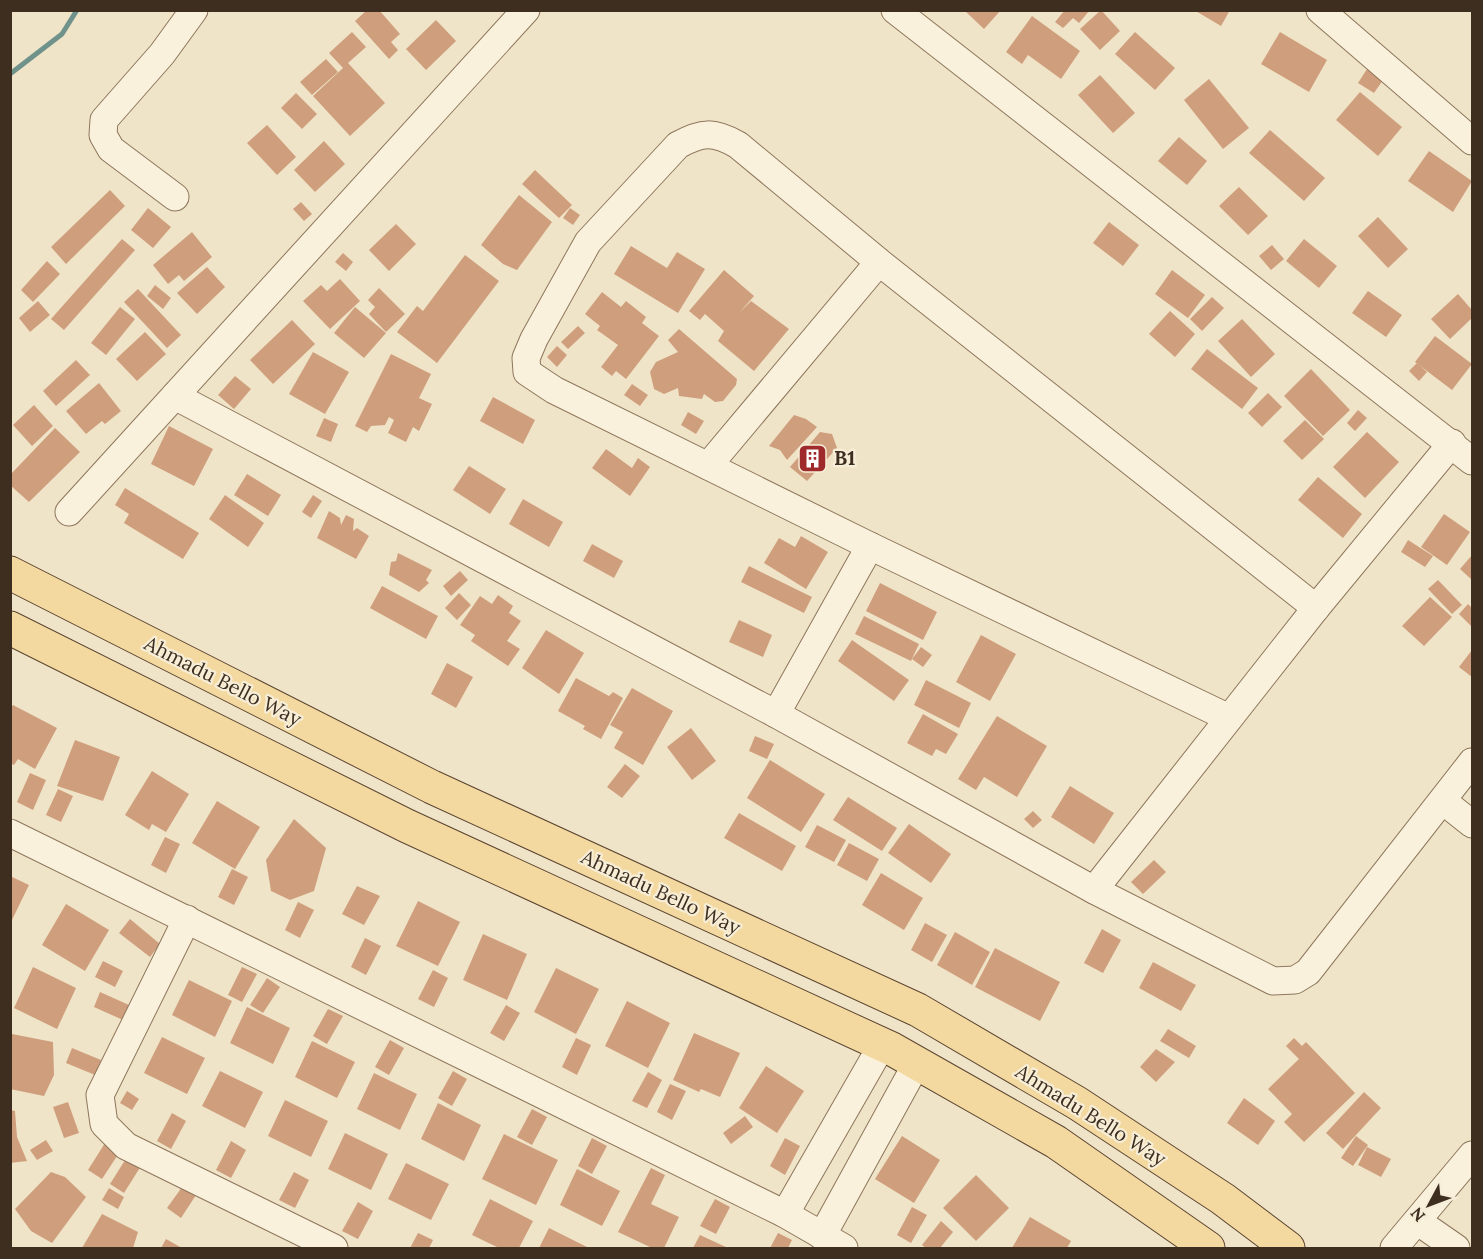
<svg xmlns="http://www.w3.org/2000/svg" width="1483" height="1259" font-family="Lora,serif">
<rect width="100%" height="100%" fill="#f0e4c8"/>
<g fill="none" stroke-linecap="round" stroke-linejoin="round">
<!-- stream -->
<path stroke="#6f938a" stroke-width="5" d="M10 74 62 34 77 10"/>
</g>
<!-- building -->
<g fill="#cf9f7d">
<path d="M367 10H379L400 34 391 42 398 50 389 59 355 21Z"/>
<path d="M964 10H1001L984 29Z"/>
<path d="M1065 10H1090L1079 23 1073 18 1063 28 1055 22Z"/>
<path d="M1101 10 1120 31 1100 50 1080 29Z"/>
<path d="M1194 10H1230L1221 26Z"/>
<path d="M1032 16 1080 51 1061 79 1028 55 1022 64 1006 52Z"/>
<path d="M436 20 456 41 426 70 406 49Z"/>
<path d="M352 32 366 47 348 63 385 103 350 136 313 96 343 68 329 53Z"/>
<path d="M1135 32 1175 68 1155 90 1115 54Z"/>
<path d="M1280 32 1327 60 1309 92 1261 64Z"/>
<path d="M326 59 338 72 312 95 300 82Z"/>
<path d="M1367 69 1383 80 1374 93 1358 83Z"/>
<path d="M1100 75 1135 113 1113 133 1078 95Z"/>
<path d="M1209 79 1249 128 1223 149 1184 100Z"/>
<path d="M1360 92 1402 127 1378 156 1336 120Z"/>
<path d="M296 93 317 114 302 129 281 108Z"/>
<path d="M267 125 296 157 277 175 247 143Z"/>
<path d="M1270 130 1325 178 1304 201 1249 153Z"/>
<path d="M1179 137 1207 161 1187 185 1158 161Z"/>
<path d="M324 141 345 164 315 192 294 170Z"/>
<path d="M1429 151 1472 181 1453 212 1408 181Z"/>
<path d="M535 170 572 205 559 218 522 184Z"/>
<path d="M1239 187 1268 216 1248 235 1219 206Z"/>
<path d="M110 190 125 206 66 264 51 247Z"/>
<path d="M519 195 552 222 517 270 503 264 481 245Z"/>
<path d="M301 202 312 214 304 221 293 209Z"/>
<path d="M148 208 171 227 153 248 131 230Z"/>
<path d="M570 208 580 215 573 225 563 218Z"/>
<path d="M1378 217 1408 249 1388 268 1358 236Z"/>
<path d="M1109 222 1139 245 1123 266 1093 243Z"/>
<path d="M396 224 416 244 389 271 369 250Z"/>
<path d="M192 232 212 257 184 281 179 275 168 284 153 265Z"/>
<path d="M122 239 135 250 64 330 51 319Z"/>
<path d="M1304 239 1337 266 1319 288 1286 261Z"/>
<path d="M1272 245 1284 259 1271 270 1259 256Z"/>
<path d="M631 246 667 268 677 252 705 269 678 313 614 274Z"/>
<path d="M343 253 353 262 346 271 335 262Z"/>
<path d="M465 255 499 281 437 363 397 332 417 306 423 311Z"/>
<path d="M47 261 60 274 33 302 21 290Z"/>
<path d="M207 267 225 287 197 314 177 293Z"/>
<path d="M724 270 754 296 740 312 751 301 789 329 754 371 718 341 724 331 705 314 700 320 689 311Z"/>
<path d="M1172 270 1205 295 1188 318 1155 294Z"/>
<path d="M340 279 360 301 330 329 303 301 321 285 327 291Z"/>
<path d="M155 285 171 298 163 309 147 296Z"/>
<path d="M379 288 405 314 386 332 369 314 375 307 368 300Z"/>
<path d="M138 289 181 335 167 348 124 302Z"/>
<path d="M1368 291 1402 315 1386 337 1352 313Z"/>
<path d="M602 292 621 307 626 301 646 317 642 323 659 336 626 379 616 371 612 376 601 367 618 345 597 330 600 326 585 314Z"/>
<path d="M1458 294 1472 310V318L1450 339 1431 319Z"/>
<path d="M1212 297 1224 308 1202 331 1190 319Z"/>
<path d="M38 301 50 315 30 332 19 318Z"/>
<path d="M120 307 135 319 106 355 91 343Z"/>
<path d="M355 307 386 333 364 358 334 333Z"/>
<path d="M1170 311 1195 334 1175 357 1149 334Z"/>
<path d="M1242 319 1275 354 1251 377 1218 341Z"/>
<path d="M292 320 315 344 273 384 250 360Z"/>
<path d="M578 326 585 333 568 349 561 342Z"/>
<path d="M679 329 737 379 736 385 723 401 715 402 704 394 702 399 679 396 678 388 664 394 654 389 650 372 656 362 678 352 668 340Z"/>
<path d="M145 332 166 354 137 381 116 359Z"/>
<path d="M1435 336 1472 364 1452 390 1415 362Z"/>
<path d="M557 346 567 355 557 367 547 357Z"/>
<path d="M1207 349 1258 388 1242 409 1191 369Z"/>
<path d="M313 352 349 372 325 414 289 394Z"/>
<path d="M391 354 431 374 419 398 432 404 419 431 413 427 406 442 388 433 394 420 389 417 385 425 371 426 367 432 355 426Z"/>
<path d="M76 360 90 375 56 406 43 391Z"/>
<path d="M1417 363 1427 372 1419 381 1409 371Z"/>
<path d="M1311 369 1350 410 1323 436 1284 396Z"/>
<path d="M235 376 251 389 234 409 218 395Z"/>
<path d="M99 383 121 411 105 424 102 421 86 434 66 411Z"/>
<path d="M632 384 648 395 640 406 624 395Z"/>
<path d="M1268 393 1282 407 1262 427 1248 413Z"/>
<path d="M493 397 535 420 523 444 480 421Z"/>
<path d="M34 405 53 426 32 446 13 425Z"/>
<path d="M1358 410 1367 418 1355 431 1347 423Z"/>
<path d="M688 412 704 421 696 434 681 425Z"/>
<path d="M794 415 806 419 817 427 787 460 780 450 769 446Z"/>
<path d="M324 418 338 424 331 442 316 436Z"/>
<path d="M1305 420 1324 439 1302 460 1283 441Z"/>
<path d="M169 426 213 449 194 486 151 464Z"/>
<path d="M55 428 80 452 29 502 10 485V475Z"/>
<path d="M820 432 832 434 837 448 807 481 790 467Z"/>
<path d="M1367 432 1399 462 1365 498 1333 467Z"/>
<path d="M606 449 632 468 638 458 650 467 630 496 592 468Z"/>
<path d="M469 466 506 489 490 514 453 490Z"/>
<path d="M247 474 281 495 268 516 234 495Z"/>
<path d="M1318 477 1362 514 1343 538 1298 500Z"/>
<path d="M125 488 199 533 183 559 124 523 129 514 115 505Z"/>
<path d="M225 495 264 523 248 547 209 519Z"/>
<path d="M313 495 322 501 311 518 302 512Z"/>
<path d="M523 499 563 522 549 547 509 524Z"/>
<path d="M329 511 340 518 341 525 346 515 354 519 353 531 357 528 369 536 356 559 317 538Z"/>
<path d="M1444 514 1470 532 1447 565 1421 547Z"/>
<path d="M801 536 828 552 806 589 764 563 779 538 795 547Z"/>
<path d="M1408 540 1433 556 1425 567 1401 552Z"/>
<path d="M592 544 623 561 614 578 583 561Z"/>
<path d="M398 553 432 570 426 580 429 583 419 592 389 575 391 562 396 561Z"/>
<path d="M1472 555V580L1460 569Z"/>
<path d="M749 566 812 597 804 613 741 582Z"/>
<path d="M460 571 468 580 451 596 443 586Z"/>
<path d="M1438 580 1462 605 1452 614 1428 589Z"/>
<path d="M880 583 937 612 923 640 866 611Z"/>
<path d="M382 586 438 616 426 639 370 608Z"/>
<path d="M459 593 471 605 457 620 445 608Z"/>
<path d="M498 595 513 606 509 613 521 621 507 641 520 649 508 666 471 641 475 635 460 625 480 596 492 604Z"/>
<path d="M1430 597 1452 617 1424 646 1402 626Z"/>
<path d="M1468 604 1472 608V627L1459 614Z"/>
<path d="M864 616 919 644 911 661 855 634Z"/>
<path d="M739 620 772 635 763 657 729 642Z"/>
<path d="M546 630 584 653 559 694 522 668Z"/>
<path d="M981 635 1016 654 990 701 956 682Z"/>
<path d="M852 640 909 680 894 701 838 661Z"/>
<path d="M921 647 932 655 923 667 912 659Z"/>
<path d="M1472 650V677L1459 667Z"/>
<path d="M447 663 473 677 456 708 431 694Z"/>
<path d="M576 678 609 696 613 692 623 698 601 739 583 729 585 726 558 711Z"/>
<path d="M926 680 971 703 959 728 914 705Z"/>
<path d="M632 688 673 711 643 765 614 748 623 732 610 725Z"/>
<path d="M13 705 57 728 35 769 18 759 14 765 10 763V709Z"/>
<path d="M923 714 958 734 946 754 936 749 932 756 907 743Z"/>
<path d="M997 716 1047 746 1017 797 984 777 976 790 958 779Z"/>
<path d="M691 728 716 761 692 780 667 747Z"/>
<path d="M755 736 774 744 767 759 749 751Z"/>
<path d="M75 740 120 757 103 801 57 786Z"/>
<path d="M770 760 825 794 801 832 747 798Z"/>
<path d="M625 764 640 776 622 798 607 787Z"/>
<path d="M152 771 189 794 166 832 152 824 149 830 125 815Z"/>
<path d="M30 773 46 780 33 810 17 802Z"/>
<path d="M1070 786 1114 813 1094 844 1051 817Z"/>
<path d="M58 789 73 796 61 822 46 815Z"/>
<path d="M848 797 897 828 882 851 833 820Z"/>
<path d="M217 801 260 827 235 869 192 843Z"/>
<path d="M1033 811 1042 820 1033 828 1024 819Z"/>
<path d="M739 813 796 846 782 871 724 838Z"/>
<path d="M294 819 326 848 314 891 290 900 271 891 266 860Z"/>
<path d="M909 824 951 854 931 883 888 853Z"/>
<path d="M817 825 846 840 834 862 805 847Z"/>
<path d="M165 837 180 844 166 873 151 865Z"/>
<path d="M849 843 879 859 867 881 837 865Z"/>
<path d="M1154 860 1166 872 1143 894 1131 882Z"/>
<path d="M232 869 248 877 234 905 218 897Z"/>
<path d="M881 873 923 898 904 930 862 905Z"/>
<path d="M10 876 29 885 10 924Z"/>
<path d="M357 886 380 896 364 925 342 914Z"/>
<path d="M418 901 460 922 438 966 396 946Z"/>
<path d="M298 902 314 910 300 938 285 930Z"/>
<path d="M66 904 109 930 85 971 42 945Z"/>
<path d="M130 919 160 944 150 957 119 933Z"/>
<path d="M925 923 947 935 932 962 911 950Z"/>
<path d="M1102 929 1121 940 1103 973 1084 963Z"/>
<path d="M955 932 990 952 972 985 937 965Z"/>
<path d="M483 934 527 954 507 1000 463 980Z"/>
<path d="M365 938 381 946 366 975 351 967Z"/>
<path d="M995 948 1060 982 1040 1021 975 987Z"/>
<path d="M103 961 123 971 115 987 95 977Z"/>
<path d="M1153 962 1196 985 1181 1011 1139 988Z"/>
<path d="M33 967 76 988 57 1029 14 1008Z"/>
<path d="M242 967 257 974 242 1002 228 995Z"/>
<path d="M556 968 599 989 576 1034 534 1012Z"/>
<path d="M433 970 448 978 434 1007 418 999Z"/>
<path d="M267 978 280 987 263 1013 250 1005Z"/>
<path d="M189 980 232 1001 215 1037 172 1015Z"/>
<path d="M100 992 129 1005 123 1020 94 1007Z"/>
<path d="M627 1001 670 1023 648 1068 605 1046Z"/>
<path d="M506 1005 520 1013 504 1041 490 1033Z"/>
<path d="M247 1007 290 1028 273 1064 230 1043Z"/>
<path d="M328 1009 343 1016 327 1044 313 1036Z"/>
<path d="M1168 1029 1196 1046 1189 1058 1160 1041Z"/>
<path d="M694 1033 740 1053 720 1097 701 1089 699 1092 673 1080Z"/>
<path d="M12 1034 53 1042 54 1075 44 1096 10 1089Z"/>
<path d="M162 1037 205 1058 187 1094 144 1073Z"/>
<path d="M576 1038 591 1045 577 1075 562 1067Z"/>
<path d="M1294 1038 1302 1046 1306 1042 1355 1093 1304 1142 1284 1122 1292 1114 1268 1089 1299 1059 1286 1046Z"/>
<path d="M390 1040 404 1048 389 1075 375 1067Z"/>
<path d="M312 1041 355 1062 337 1098 295 1077Z"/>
<path d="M72 1048 101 1060 95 1075 66 1063Z"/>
<path d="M1156 1049 1175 1062 1156 1082 1140 1067Z"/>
<path d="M766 1066 804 1091 777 1133 739 1108Z"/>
<path d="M220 1071 263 1092 245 1128 202 1106Z"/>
<path d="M453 1071 467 1079 452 1106 438 1098Z"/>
<path d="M648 1072 662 1080 647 1108 632 1101Z"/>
<path d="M374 1073 417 1094 400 1130 357 1109Z"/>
<path d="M670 1084 686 1091 672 1120 657 1112Z"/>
<path d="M127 1091 139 1099 132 1110 120 1103Z"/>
<path d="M1364 1092 1381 1108 1343 1149 1326 1133Z"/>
<path d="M1244 1098 1275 1121 1258 1145 1227 1123Z"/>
<path d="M285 1100 328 1121 311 1157 268 1136Z"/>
<path d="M68 1102 79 1133 64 1138 53 1107Z"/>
<path d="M438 1103 481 1125 464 1161 421 1139Z"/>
<path d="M532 1109 547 1117 532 1145 517 1137Z"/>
<path d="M10 1110 15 1111 17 1137 27 1161 10 1163Z"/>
<path d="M172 1113 186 1121 171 1149 157 1141Z"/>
<path d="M745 1116 753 1127 731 1144 723 1133Z"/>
<path d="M345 1133 388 1154 371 1190 328 1169Z"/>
<path d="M504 1134 558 1160 536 1205 482 1179Z"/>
<path d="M902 1136 940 1160 914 1203 875 1179Z"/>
<path d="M1356 1136 1368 1145 1353 1166 1341 1158Z"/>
<path d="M592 1138 607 1146 592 1174 578 1166Z"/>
<path d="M785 1138 800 1146 785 1175 770 1166Z"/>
<path d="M46 1140 53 1151 37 1160 30 1150Z"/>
<path d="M231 1141 246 1150 231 1178 216 1170Z"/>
<path d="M105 1143 119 1153 102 1179 88 1170Z"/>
<path d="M1367 1147 1391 1159 1381 1177 1358 1165Z"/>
<path d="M127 1157 141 1166 124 1193 110 1184Z"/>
<path d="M406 1163 449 1184 431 1220 388 1199Z"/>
<path d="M651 1168 665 1175 651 1204 679 1217 664 1248H652L618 1232Z"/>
<path d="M577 1169 620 1191 602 1226 560 1205Z"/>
<path d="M51 1172 65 1177 86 1197 52 1243 31 1231 15 1209Z"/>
<path d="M294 1172 309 1180 295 1208 279 1200Z"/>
<path d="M976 1175 1009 1208 976 1241 943 1208Z"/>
<path d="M185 1183 198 1192 181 1218 167 1208Z"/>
<path d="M109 1188 124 1197 118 1209 102 1200Z"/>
<path d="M490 1199 533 1221 519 1248H499L472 1235Z"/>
<path d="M715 1199 730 1207 716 1234 700 1226Z"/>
<path d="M358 1202 373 1211 358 1239 342 1231Z"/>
<path d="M912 1207 927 1215 911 1243 897 1235Z"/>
<path d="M102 1214 138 1232 133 1248H82Z"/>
<path d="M1030 1217 1071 1241 1067 1248H1012Z"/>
<path d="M941 1221 953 1232 940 1248H926L922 1245Z"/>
<path d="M549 1228 589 1248H539Z"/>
<path d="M418 1233 433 1240 429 1248H410Z"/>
<path d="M778 1233 792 1240 788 1248H770Z"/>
<path d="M700 1235 728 1248H693Z"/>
<path d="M166 1239 182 1248H161Z"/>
</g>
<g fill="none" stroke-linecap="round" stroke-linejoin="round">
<defs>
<g id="minor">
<path d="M895 10 1472 461"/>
<path d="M1320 10 1472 141"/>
<path d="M175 197 111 149 103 135 104 120 162 54 194 10"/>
<path d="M175 396 776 714 1094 890 1273 981 1295 980 1308 972 1472 762"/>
<path d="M708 466 879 262"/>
<path d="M69 512 526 10"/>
<path d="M776 714 870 546"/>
<path d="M1229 718 870 546 554 390 527 372 526 358 534 339 588 242 678 145C702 132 713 131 738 145L879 262 1316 608"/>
<path d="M1443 801 1472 824"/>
<path d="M10 833 785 1214 844 1248"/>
<path d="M1094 890 1316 608 1452 443"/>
<path d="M187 919 100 1095 104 1124 126 1146 334 1248"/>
<path d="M785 1214 882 1045"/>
<path d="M1417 1221 1456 1248"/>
<path d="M822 1236 917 1063"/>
<path d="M1394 1248 1472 1155"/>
</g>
<g id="major">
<path d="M10 573 432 787 918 1010 1077 1103 1223 1199 1288 1248"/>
<path d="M10 628 407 826 892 1049 1056 1142 1208 1248"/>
</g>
</defs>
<!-- minor casing -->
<use href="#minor" stroke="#8d765c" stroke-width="29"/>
<!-- major casing -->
<use href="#major" stroke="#5b4430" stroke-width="35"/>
<!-- minor -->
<use href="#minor" stroke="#faf1dc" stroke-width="27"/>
<!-- major -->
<use href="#major" stroke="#f3d9a0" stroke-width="33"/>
</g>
<!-- icons -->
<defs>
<symbol id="building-square" viewBox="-11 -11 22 22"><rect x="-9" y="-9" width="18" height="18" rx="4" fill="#9e2a2b" stroke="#f7eed8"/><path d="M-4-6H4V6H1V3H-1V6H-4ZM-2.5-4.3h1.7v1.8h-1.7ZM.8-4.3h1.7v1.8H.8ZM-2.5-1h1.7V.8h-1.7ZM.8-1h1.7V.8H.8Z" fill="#fff"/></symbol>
</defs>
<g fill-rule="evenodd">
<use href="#building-square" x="796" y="442" width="33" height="33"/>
</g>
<g text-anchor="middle" stroke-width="4.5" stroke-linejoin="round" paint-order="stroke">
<!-- poi labels -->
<g font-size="20" font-weight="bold" fill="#3d2e20" stroke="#f7eed8" text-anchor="start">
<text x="834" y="465">B1</text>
</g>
<!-- street labels -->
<g font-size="20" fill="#3d2e20" stroke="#f7eed8">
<text transform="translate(223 681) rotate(27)" y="7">Ahmadu Bello Way</text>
<text transform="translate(661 892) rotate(25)" y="7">Ahmadu Bello Way</text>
<text transform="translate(1091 1115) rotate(32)" y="7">Ahmadu Bello Way</text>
</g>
</g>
<!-- border -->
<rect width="1483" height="1259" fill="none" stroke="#3d2e20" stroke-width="24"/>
<!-- north arrow -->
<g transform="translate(1429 1205) rotate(229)" stroke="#f7eed8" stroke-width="4.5" paint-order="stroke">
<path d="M0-4.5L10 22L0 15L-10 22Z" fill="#3d2e20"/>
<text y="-9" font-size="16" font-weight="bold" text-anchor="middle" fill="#3d2e20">N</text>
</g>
</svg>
